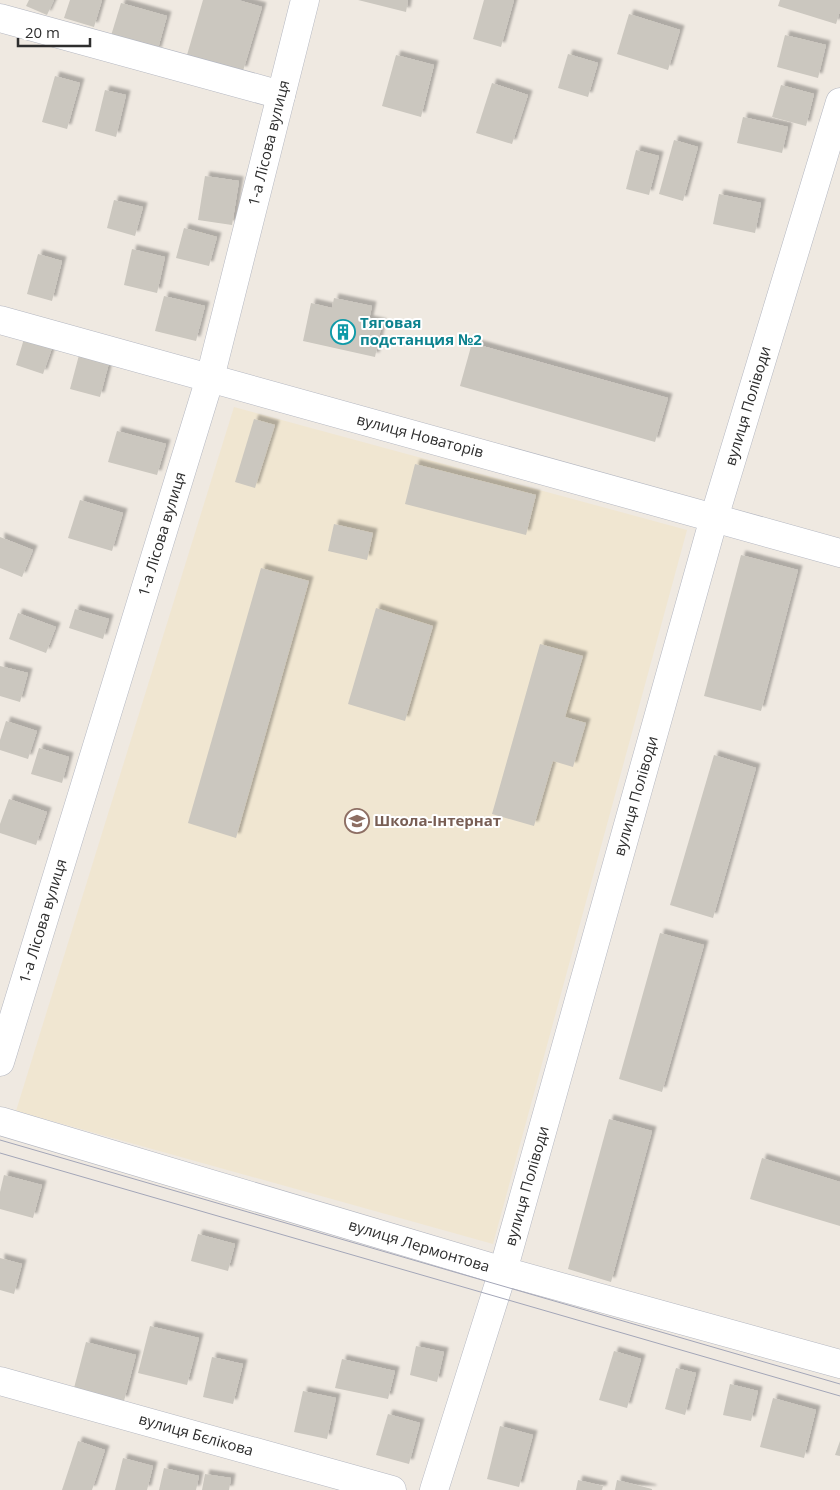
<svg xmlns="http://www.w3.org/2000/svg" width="840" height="1490" font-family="'Open Sans',sans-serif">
<defs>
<filter id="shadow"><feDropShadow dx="4.5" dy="-4.5" stdDeviation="1" flood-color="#0004"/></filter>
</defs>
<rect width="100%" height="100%" fill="#efe9e1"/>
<!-- education -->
<path fill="#f0e6d1" d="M234 407 687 530 493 1244 16 1111Z"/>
<!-- building -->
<g fill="#cbc7bf" filter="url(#shadow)">
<path d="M29 0H54L47 15 26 6Z"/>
<path d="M70 0H102L94 27 64 18Z"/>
<path d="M203 0H238L262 7 243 71 187 55Z"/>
<path d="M358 0H408L406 12Z"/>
<path d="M484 0H514L501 47 473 39Z"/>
<path d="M780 0H840V11L836 24 778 6Z"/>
<path d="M121 3 167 16 157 52 110 39Z"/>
<path d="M629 14 680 30 668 70 617 54Z"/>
<path d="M785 35 826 45 818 78 777 67Z"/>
<path d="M568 54 598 63 588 97 558 88Z"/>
<path d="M396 55 434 65 421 117 382 106Z"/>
<path d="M55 76 80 83 67 129 42 122Z"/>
<path d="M492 83 528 95 512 144 476 133Z"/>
<path d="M781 85 814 94 806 126 772 117Z"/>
<path d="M105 90 126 95 116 137 95 131Z"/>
<path d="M743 117 788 127 782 153 737 143Z"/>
<path d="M674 140 698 147 683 201 659 194Z"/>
<path d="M636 150 659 156 649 195 626 189Z"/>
<path d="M205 176 239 181 232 225 198 220Z"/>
<path d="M719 194 761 203 755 233 713 224Z"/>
<path d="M114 200 143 207 135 236 107 228Z"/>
<path d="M184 228 217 237 209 266 176 258Z"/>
<path d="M132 249 165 257 157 293 124 285Z"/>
<path d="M38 254 62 261 52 301 27 294Z"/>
<path d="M164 296 205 306 196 341 155 331Z"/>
<path d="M334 298 372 306 369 320 382 323 375 357 303 341 311 303 332 308Z"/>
<path d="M24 339 52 348 43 374 16 365Z"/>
<path d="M472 343 668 398 655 442 460 386Z"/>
<path d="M79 355 109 363 100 397 70 389Z"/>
<path d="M254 419 275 425 255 488 235 482Z"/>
<path d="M117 431 166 444 157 475 108 462Z"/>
<path d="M415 464 536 495 526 535 405 504Z"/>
<path d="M80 500 123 513 112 551 68 538Z"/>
<path d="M334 524 373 533 367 560 328 551Z"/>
<path d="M0 537 33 550 22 577 0 568Z"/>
<path d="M741 555 798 570 761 711 704 696Z"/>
<path d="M261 568 309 581 236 838 188 823Z"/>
<path d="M376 608 433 626 405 721 348 704Z"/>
<path d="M75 609 109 619 103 639 69 628Z"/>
<path d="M18 613 56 627 46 653 9 639Z"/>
<path d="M540 644 583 656 565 717 586 723 573 767 553 761 534 826 492 814Z"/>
<path d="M0 666 28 673 20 702 0 696Z"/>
<path d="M6 721 37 731 28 759 0 750V740Z"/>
<path d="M39 748 69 757 62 783 31 774Z"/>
<path d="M714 755 756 768 713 918 670 905Z"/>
<path d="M9 799 47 812 36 845 0 833V824Z"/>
<path d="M660 933 704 945 662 1092 619 1079Z"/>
<path d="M609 1119 652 1131 611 1282 568 1269Z"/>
<path d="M762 1158 840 1182V1226L750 1199Z"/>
<path d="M4 1175 42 1185 33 1218 0 1209V1192Z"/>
<path d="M198 1234 235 1244 228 1271 191 1261Z"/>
<path d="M0 1258 22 1264 14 1294 0 1290Z"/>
<path d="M150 1326 199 1338 187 1385 138 1373Z"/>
<path d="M86 1342 136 1355 124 1401 74 1388Z"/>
<path d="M416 1346 444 1352 437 1382 410 1375Z"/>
<path d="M614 1351 641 1359 627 1408 599 1400Z"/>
<path d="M212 1357 243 1364 233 1404 203 1397Z"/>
<path d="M342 1359 395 1371 388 1399 335 1388Z"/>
<path d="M676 1368 696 1373 685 1415 665 1409Z"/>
<path d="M730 1384 758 1391 751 1421 723 1415Z"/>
<path d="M303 1391 336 1398 327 1439 294 1432Z"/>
<path d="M773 1398 816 1410 804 1458 760 1447Z"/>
<path d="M388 1414 420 1423 409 1464 376 1455Z"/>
<path d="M500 1426 533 1435 519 1487 487 1479Z"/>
<path d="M78 1441 105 1450 92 1490H62Z"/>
<path d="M840 1441V1456L835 1455Z"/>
<path d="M123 1458 153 1466 147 1490H115Z"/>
<path d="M164 1468 199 1476 196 1490H159Z"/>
<path d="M205 1474 231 1478 229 1490H202Z"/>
<path d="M578 1480 603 1486 602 1490H576Z"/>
<path d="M617 1480 652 1489V1490H615Z"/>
</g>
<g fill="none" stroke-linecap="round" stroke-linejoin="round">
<defs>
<g id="minor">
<path d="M0 18 281 95"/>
<path d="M0 320 840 553"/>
<path d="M0 1062 210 378 305 0"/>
<path d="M0 1121 503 1271 840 1364"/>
<path d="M0 1381 392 1490"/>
<path d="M434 1490 503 1271 714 518 840 102"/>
</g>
</defs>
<!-- minor casing -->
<use href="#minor" stroke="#b4b7c1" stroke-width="29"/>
<!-- minor -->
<use href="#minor" stroke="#fff" stroke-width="28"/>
<!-- tram -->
<g stroke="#a3a6b8" stroke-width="1">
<path d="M0 1140 840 1384"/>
<path d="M0 1153 840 1396"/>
</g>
</g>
<!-- icons -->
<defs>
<symbol id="building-ring" viewBox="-11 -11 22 22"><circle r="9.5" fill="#fff" stroke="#0f9aa8" stroke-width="1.5"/><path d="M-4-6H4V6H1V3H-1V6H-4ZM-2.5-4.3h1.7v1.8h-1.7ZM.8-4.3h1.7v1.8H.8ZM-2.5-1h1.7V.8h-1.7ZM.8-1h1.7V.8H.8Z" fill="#0f9aa8"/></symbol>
<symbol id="school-ring" viewBox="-11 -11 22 22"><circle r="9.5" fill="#fff" stroke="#8d6e63" stroke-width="1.5"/><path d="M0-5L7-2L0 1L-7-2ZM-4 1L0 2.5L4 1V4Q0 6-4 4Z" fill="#8d6e63"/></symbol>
</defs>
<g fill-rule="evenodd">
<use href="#building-ring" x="329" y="318" width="28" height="28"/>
<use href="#school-ring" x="343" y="807" width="28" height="28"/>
</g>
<g text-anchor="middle" stroke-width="4" stroke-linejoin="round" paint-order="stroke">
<!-- street labels -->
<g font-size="15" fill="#2e2e2e" stroke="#fff">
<text transform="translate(269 143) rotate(-76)" y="5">1-а Лісова вулиця</text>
<text transform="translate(748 406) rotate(-73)" y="5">вулиця Поліводи</text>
<text transform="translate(420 436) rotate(15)" y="5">вулиця Новаторів</text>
<text transform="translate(162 534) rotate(-73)" y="5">1-а Лісова вулиця</text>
<text transform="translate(636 796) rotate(-74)" y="5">вулиця Поліводи</text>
<text transform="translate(43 921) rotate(-73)" y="5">1-а Лісова вулиця</text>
<text transform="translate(527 1186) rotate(-74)" y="5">вулиця Поліводи</text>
<text transform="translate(419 1246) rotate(17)" y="5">вулиця Лермонтова</text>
<text transform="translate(196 1435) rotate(16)" y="5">вулиця Бєлікова</text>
</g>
<!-- culture labels -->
<g font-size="15" font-weight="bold" fill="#0d838f" stroke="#fff" text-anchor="start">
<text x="360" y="328">Тяговая<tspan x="360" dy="17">подстанция №2</tspan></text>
</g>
<!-- education labels -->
<g font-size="15" font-weight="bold" fill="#785e54" stroke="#fff" text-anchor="start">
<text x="374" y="826">Школа-Інтернат</text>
</g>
</g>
<!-- scale -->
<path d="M18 38v8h72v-8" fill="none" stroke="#2e2e2e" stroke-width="2.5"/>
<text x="25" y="38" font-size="15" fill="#2e2e2e" stroke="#ffffff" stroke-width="4" paint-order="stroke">20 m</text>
</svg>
